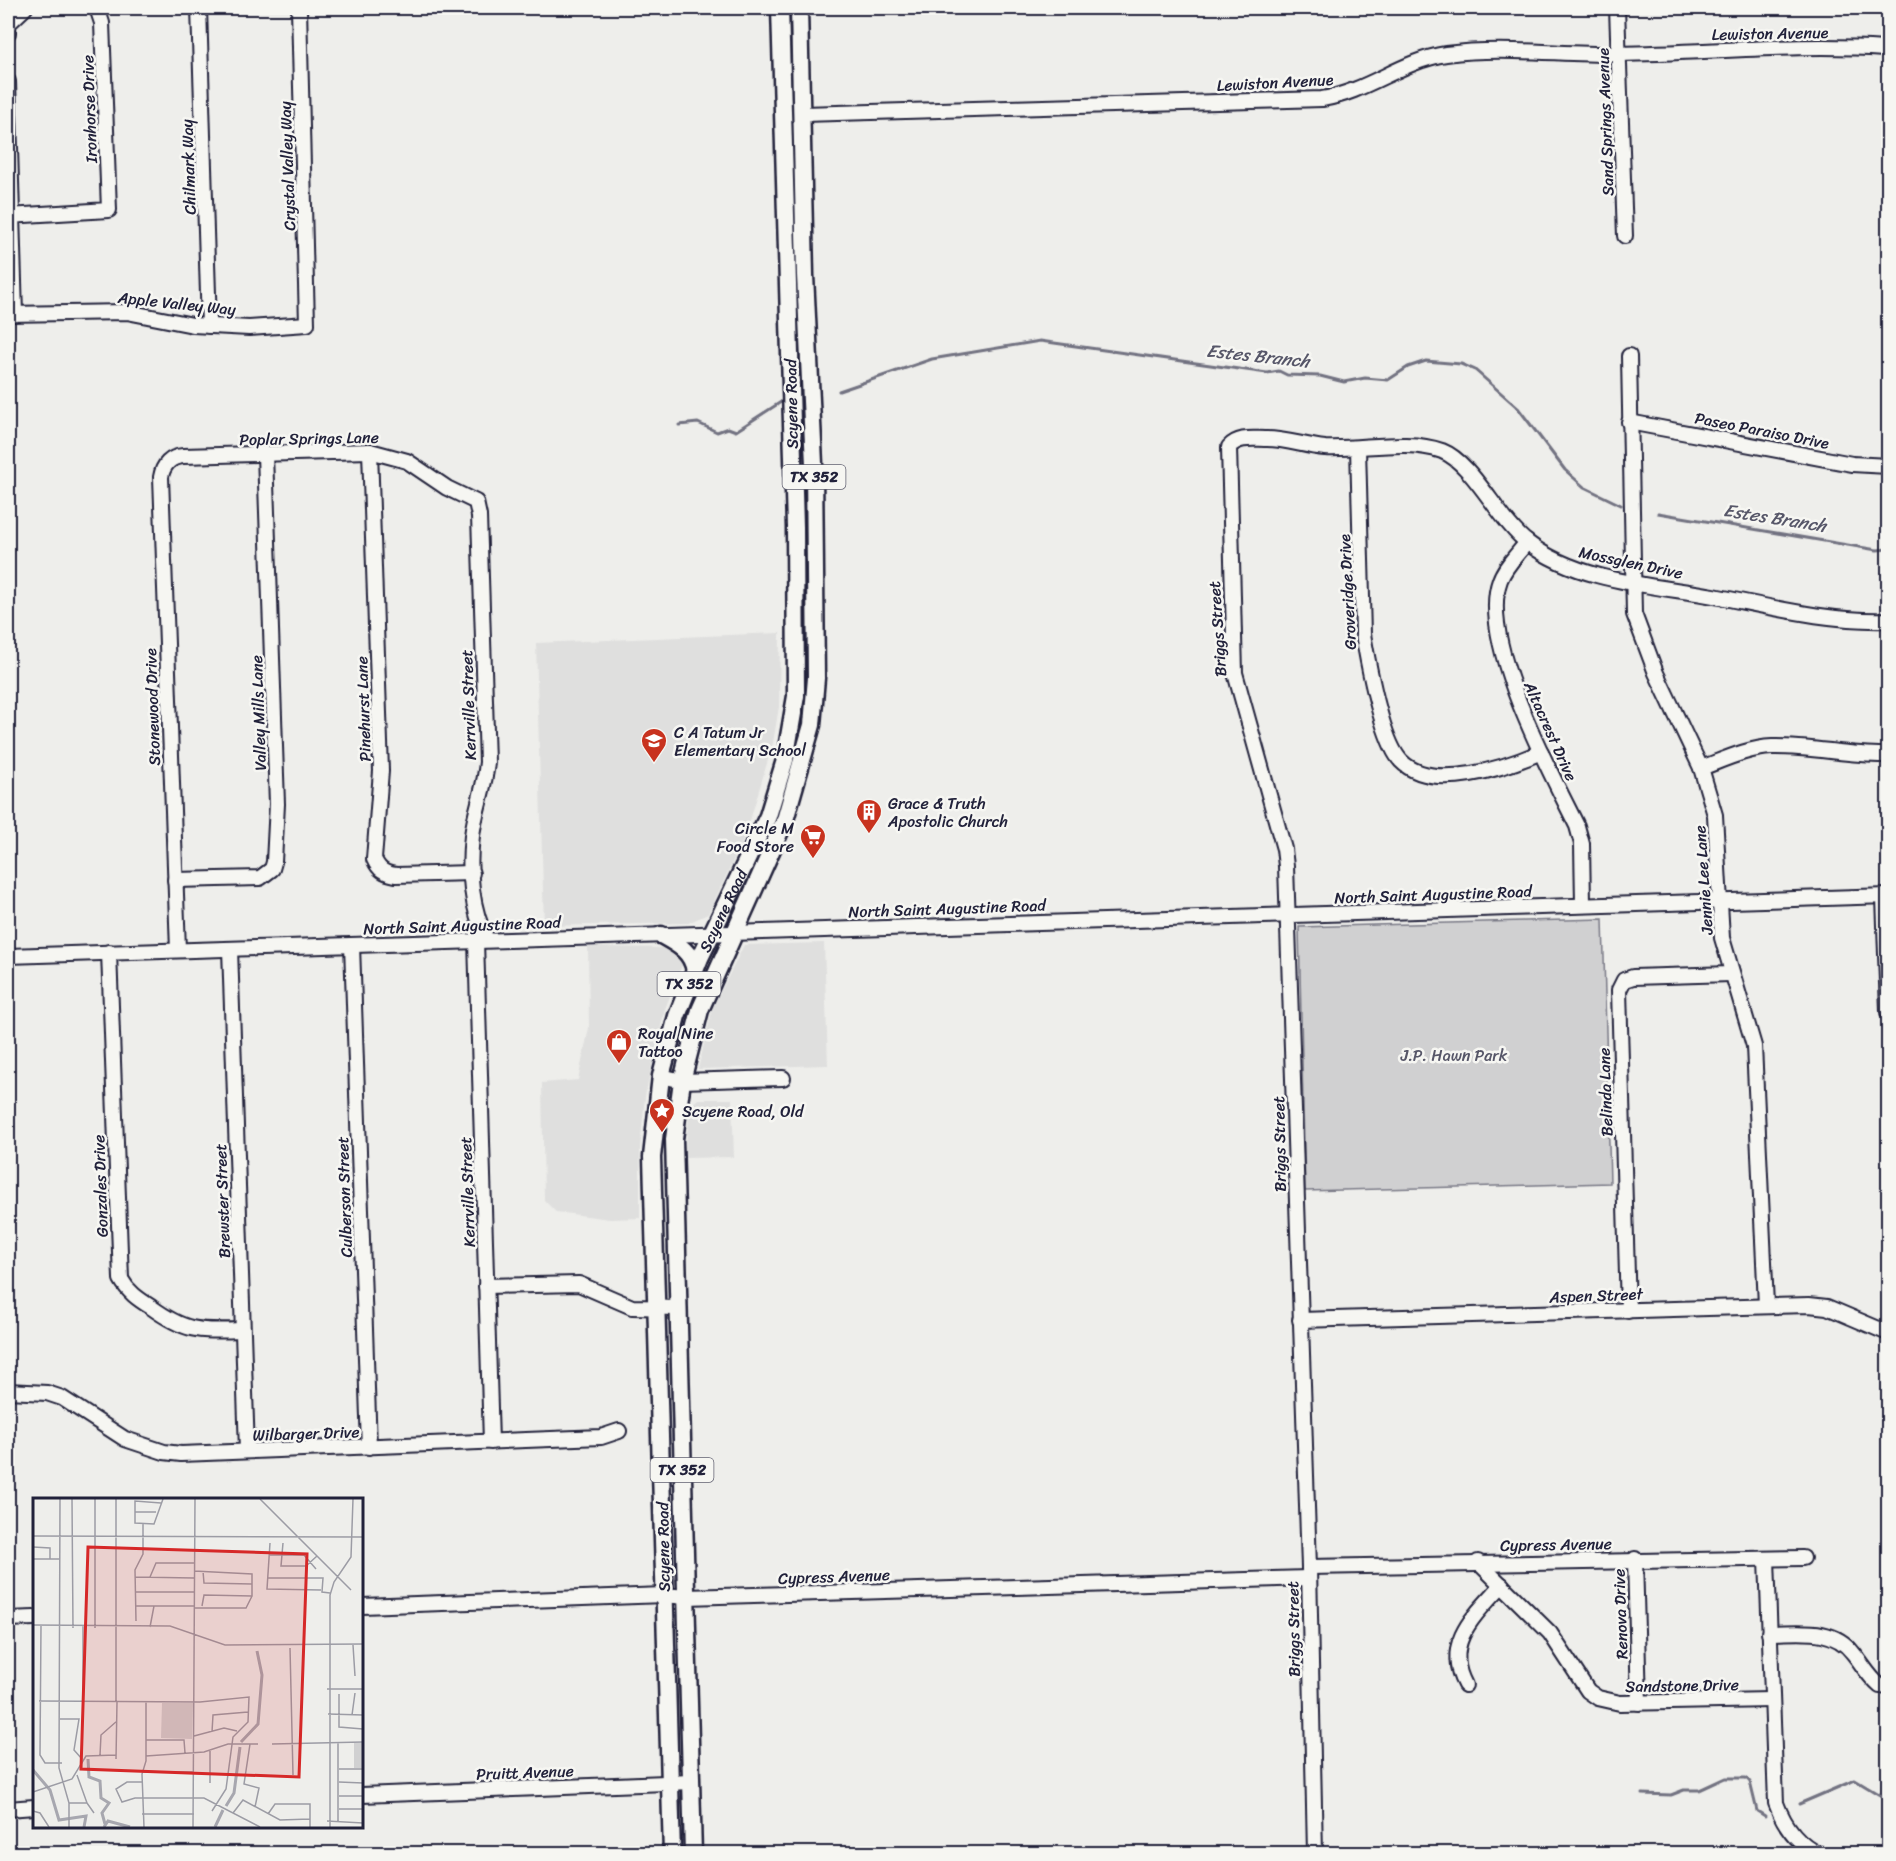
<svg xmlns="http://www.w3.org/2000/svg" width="1896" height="1861" font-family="Sriracha,sans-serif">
<rect width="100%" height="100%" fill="#eeeeeb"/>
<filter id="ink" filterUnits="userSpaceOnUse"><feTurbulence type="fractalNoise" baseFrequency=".0167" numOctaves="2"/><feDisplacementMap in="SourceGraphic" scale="12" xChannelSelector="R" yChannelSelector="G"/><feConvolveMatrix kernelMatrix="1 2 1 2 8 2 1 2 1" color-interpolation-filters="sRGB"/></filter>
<g filter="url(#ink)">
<!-- built -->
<g fill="#dfdfde">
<path d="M780 633 779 707 773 743 746 834 708 914 688 923 544 926 536 643Z"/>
<path d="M824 943 828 1065 698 1069 713 1007 744 945Z"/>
<path d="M588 947 676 948 682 965 665 1009 645 1096 640 1148V1218L610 1219 556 1212 544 1200 542 1083 578 1080 589 1028Z"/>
<path d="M698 1099H732L734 1157 684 1158 690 1106Z"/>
</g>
<!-- green -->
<path fill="#d0d0d1" stroke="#797986" stroke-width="1.5" d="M1603 919 1610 1183 1305 1191 1299 927Z"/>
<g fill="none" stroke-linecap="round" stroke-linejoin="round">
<!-- stream -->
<g stroke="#727281" stroke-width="3">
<path d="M839 391 932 359 1040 341 1267 373 1279 371 1287 375 1320 376 1344 382 1365 378 1388 380 1408 367 1426 361 1461 364 1475 370 1518 408 1565 470 1584 487 1621 505"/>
<path d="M679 425 698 423 717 432 728 428 736 431 784 400"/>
<path d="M1658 513 1877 550 1888 549"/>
<path d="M1642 1794 1671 1795 1684 1790H1699L1725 1778H1746L1750 1782 1757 1811 1765 1816"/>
<path d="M1799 1804 1855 1780 1888 1800"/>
</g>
<defs>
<g id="minor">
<path d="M199 8 209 326"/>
<path d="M1617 8 1625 236"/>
<path d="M8 33V24L25 8"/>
<path d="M8 81 15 314"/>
<path d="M803 114 1322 99C1367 92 1401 61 1446 54 1502 46 1562 55 1619 54 1707 53 1795 43 1884 49"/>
<path d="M8 216 109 210 102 23 97 8"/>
<path d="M8 314 127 312 193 325 249 328 307 324 299 8"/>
<path d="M1629 356 1634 614 1656 673 1701 768 1715 815 1722 938 1754 1046 1766 1305"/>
<path d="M1629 422 1852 464 1888 466"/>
<path d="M1358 448 1363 634C1368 663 1382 741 1401 761 1432 793 1507 767 1541 752"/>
<path d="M370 451 381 771 374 859C379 870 384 873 396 875L472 873"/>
<path d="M1527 542C1518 554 1505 566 1500 580 1478 640 1550 771 1577 826L1582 844 1583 904"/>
<path d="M1701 768C1723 760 1748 748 1772 747 1811 746 1849 756 1888 755"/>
<path d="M175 880 260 878 272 869 274 862 277 804 265 454"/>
<path d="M1884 897 1888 1012"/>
<path d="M476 941 491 1442"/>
<path d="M352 945 369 1447"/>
<path d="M230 949 247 1451"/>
<path d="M178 950 161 477C163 465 170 457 183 456L370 451 407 461 447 488 476 502 479 516 487 762C485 788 475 810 472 836 468 870 471 909 487 940"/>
<path d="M109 952 121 1279C128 1292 138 1299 151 1307 187 1333 199 1331 242 1330"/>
<path d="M8 956 1888 896"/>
<path d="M661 1076 682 1081 783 1078"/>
<path d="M486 1286 579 1284 632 1307 677 1308"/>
<path d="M1628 1311 1619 990 1624 980 1633 977 1731 974"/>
<path d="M1300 1320 1809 1305 1827 1307 1888 1333"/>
<path d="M8 1391 47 1393 62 1398 125 1439 164 1452 181 1454 601 1437 619 1431"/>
<path d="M1635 1559 1639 1703"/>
<path d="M1767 1559 1776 1803C1784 1825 1797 1844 1820 1854"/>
<path d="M1478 1562 1550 1633 1588 1691 1598 1698 1620 1703 1771 1700"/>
<path d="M1309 1567 1803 1558"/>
<path d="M362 1606 664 1595 686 1597 1308 1578"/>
<path d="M8 1619 34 1618"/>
<path d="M1769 1633C1799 1633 1833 1626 1853 1653 1863 1665 1868 1676 1880 1686"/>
<path d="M1465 1685C1442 1643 1475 1615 1502 1585"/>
<path d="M362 1795 691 1782"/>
<path d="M8 1809 34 1807"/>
<path d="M1315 1854 1309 1567 1286 866 1284 849 1235 673 1229 447C1239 436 1253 439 1267 439 1286 439 1305 446 1325 448 1363 450 1406 438 1442 451 1473 463 1498 520 1528 543 1579 582 1652 585 1714 596 1771 607 1829 622 1888 620"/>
</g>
<g id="major">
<path d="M661 935C677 944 692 951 695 971"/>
<path id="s1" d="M672 1854 652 1157 661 1076 677 1016 700 958 768 816 785 760 796 696 795 527 780 8"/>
<path d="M693 1854 674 1139 682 1081 700 1010 785 820 812 725 816 678 814 464 805 275 799 8"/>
</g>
</defs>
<!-- minor casing -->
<use href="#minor" stroke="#22223b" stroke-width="18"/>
<!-- major casing -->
<use href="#major" stroke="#22223b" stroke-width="21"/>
<!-- minor -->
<use href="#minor" stroke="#f6f6f2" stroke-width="14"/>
<!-- major -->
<use href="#major" stroke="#f6f6f2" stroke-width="16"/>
</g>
</g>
<!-- icons -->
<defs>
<symbol id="school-pin" viewBox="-11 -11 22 30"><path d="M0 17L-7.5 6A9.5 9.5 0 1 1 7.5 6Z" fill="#c8321e" stroke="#f6f6f2"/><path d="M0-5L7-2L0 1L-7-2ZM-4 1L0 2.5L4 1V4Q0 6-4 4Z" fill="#fff"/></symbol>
<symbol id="building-pin" viewBox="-11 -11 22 30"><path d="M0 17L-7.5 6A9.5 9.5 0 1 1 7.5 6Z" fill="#c8321e" stroke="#f6f6f2"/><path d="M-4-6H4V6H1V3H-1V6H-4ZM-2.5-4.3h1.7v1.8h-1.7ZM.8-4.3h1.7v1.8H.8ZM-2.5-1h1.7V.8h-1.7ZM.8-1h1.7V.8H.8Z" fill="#fff"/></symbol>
<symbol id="supermarket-pin" viewBox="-11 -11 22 30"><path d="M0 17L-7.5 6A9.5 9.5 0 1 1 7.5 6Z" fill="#c8321e" stroke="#f6f6f2"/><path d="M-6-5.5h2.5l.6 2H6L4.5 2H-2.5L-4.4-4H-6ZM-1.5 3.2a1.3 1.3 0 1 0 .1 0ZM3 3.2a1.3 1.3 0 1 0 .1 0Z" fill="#fff"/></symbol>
<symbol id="shop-pin" viewBox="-11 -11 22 30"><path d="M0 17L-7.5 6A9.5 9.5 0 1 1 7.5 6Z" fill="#c8321e" stroke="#f6f6f2"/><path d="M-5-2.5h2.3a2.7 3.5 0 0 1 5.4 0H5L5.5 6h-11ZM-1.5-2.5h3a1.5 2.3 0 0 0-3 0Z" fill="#fff"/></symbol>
<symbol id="sight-pin" viewBox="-11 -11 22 30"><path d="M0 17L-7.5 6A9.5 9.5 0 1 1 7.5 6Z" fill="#c8321e" stroke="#f6f6f2"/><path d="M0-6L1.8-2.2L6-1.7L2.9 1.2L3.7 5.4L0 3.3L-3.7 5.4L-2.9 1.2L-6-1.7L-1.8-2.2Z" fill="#fff"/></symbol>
</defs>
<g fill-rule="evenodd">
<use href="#school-pin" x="639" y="726" width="30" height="40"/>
<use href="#building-pin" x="854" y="797" width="30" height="40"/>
<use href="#supermarket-pin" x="798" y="822" width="30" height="40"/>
<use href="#shop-pin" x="604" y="1027" width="30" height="40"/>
<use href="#sight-pin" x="647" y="1096" width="30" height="40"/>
</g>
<g text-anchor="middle" stroke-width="5" stroke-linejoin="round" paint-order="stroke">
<!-- shield labels -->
<g fill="#f6f6f2" stroke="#626272" stroke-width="1.5">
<rect x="782.5" y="465" width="63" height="24" rx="4.5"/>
<rect x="657.5" y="972" width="63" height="24" rx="4.5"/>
<rect x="650.5" y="1458" width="63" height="24" rx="4.5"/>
</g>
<g font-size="15" font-weight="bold" fill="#22223b">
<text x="814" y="482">TX 352</text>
<text x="689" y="989">TX 352</text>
<text x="682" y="1475">TX 352</text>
</g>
<!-- street labels -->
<g font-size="16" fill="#22223b" stroke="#f6f6f2">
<text transform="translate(1770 33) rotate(-1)" y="6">Lewiston Avenue</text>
<text transform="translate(1275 82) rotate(-3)" y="6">Lewiston Avenue</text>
<text transform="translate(89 109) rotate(-92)" y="6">Ironhorse Drive</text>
<text transform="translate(1605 122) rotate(-92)" y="6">Sand Springs Avenue</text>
<text transform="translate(287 166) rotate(-92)" y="6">Crystal Valley Way</text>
<text transform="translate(188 167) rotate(-92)" y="6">Chilmark Way</text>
<text transform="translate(177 303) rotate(6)" y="6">Apple Valley Way</text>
<text transform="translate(791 404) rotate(-91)" y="6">Scyene Road</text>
<text transform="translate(1762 430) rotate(11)" y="6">Paseo Paraiso Drive</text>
<text transform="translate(309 438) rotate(-1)" y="6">Poplar Springs Lane</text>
<text transform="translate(1631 562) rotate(12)" y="6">Mossglen Drive</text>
<text transform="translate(1347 592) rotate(-93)" y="6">Groveridge Drive</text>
<text transform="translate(1217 629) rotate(-94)" y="6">Briggs Street</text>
<text transform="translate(468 705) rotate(-92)" y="6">Kerrville Street</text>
<text transform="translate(152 707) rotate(-92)" y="6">Stonewood Drive</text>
<text transform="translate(363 709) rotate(-92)" y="6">Pinehurst Lane</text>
<text transform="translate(258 713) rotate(-92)" y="6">Valley Mills Lane</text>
<text transform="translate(1551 731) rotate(66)" y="6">Altacrest Drive</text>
<text transform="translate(1703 880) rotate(-94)" y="6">Jennie Lee Lane</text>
<text transform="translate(1433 894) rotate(-2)" y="6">North Saint Augustine Road</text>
<text transform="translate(947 908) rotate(-2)" y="6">North Saint Augustine Road</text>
<text dy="6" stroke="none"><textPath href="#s1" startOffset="956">Scyene Road</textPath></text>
<text transform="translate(462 925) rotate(-2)" y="6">North Saint Augustine Road</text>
<text transform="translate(1605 1092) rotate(-92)" y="6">Belinda Lane</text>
<text transform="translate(1279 1144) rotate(-91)" y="6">Briggs Street</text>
<text transform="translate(100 1186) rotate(-92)" y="6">Gonzales Drive</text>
<text transform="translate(467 1192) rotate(-92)" y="6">Kerrville Street</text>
<text transform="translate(344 1197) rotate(-92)" y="6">Culberson Street</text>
<text transform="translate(222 1201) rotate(-92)" y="6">Brewster Street</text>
<text transform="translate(1596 1295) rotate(-2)" y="6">Aspen Street</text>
<text transform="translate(306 1433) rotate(-2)" y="6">Wilbarger Drive</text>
<text transform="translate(1556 1544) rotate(-1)" y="6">Cypress Avenue</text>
<text transform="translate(663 1547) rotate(-91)" y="6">Scyene Road</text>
<text transform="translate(834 1576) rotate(-2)" y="6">Cypress Avenue</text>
<text transform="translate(1620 1614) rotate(-92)" y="6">Renova Drive</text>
<text transform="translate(1293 1629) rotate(-91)" y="6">Briggs Street</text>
<text transform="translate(1682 1685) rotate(-1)" y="6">Sandstone Drive</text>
<text transform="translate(525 1772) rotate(-2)" y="6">Pruitt Avenue</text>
</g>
<!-- poi labels -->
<g font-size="16" fill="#22223b" stroke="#f6f6f2" text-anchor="start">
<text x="674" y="738">C A Tatum Jr<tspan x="674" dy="18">Elementary School</tspan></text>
<text x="888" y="809">Grace &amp; Truth<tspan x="888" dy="18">Apostolic Church</tspan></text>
<text x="794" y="834" text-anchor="end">Circle M<tspan x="794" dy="18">Food Store</tspan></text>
<text x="638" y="1039">Royal Nine<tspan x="638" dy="18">Tattoo</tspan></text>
<text x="682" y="1117">Scyene Road, Old</text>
</g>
<!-- park labels -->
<g font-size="16" fill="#565668" stroke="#f6f6f2">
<text x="1454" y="1061">J.P. Hawn Park</text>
</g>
<!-- water labels -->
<g font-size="18" font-style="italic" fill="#575769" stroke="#f6f6f2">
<text transform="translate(1258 356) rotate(6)" y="6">Estes Branch</text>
<text transform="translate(1775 518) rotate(9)" y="6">Estes Branch</text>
</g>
</g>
<!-- overview -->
<g transform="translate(33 1498)">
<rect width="330" height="330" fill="#eeeeeb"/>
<path d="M129 205H160L159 241 128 240ZM321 245H330V270H321Z" fill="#d0d0d1"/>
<path fill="none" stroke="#a7a7af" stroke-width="3" d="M208 244 225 226 229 177 224 153M55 261 56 279 67 283 68 300 76 305 69 315 72 326M0 272 17 292 26 322 53 318 51 329M193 308 201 295 207 249M71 329 75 323 97 329M182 329 190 312"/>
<path fill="none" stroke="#9c9ca5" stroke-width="1.5" d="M27 1 26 270 36 305V329M39 1 40 130M62 1V130M227 1 318 92M128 5 102 3V25L121 26 130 1M102 14H123M0 38 330 39M237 45 234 91 288 92M250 45 248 68H273L284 58M0 49 17 50V61M237 57H271L283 71M0 61H26M170 73 171 85 219 86M102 79 161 80M117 79 123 65H161M234 80H290L289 94 297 95M102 94H161M102 108H161M169 108 171 97 219 98M161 110H213L219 98V76L161 73M103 123 102 72 110 56V26M0 127 137 128 192 147 330 146M8 127 7 257 12 265H29M117 129 121 108M320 147 322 178M257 150 260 277M294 191H330M306 196V229L330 231M6 203 167 204 216 199 215 224 200 239 193 291 179 313M50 203V128M83 203V1M295 216 330 217M319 217 322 195M27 221H46L41 252 49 261M179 234 180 217 215 214M161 238 191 230 204 233M113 242H151L152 255M305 245V324M217 246 211 286 226 290 222 309M239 246 330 244M177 253V285M67 257 68 237 84 223M113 258 171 254 195 246H225M83 261 84 204M306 271H330M109 274H161M44 277 54 305M109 284H94L83 291 89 304 102 300H171L227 329M306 284 330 285M0 294 39 281 53 258 83 257M306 298H330M36 305H54L61 315M306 311H330M0 313 7 315 16 329M200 315 210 302 247 322 277 321M109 316H161M235 316 242 306H277V329M294 323 330 325M111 329 109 276 113 263V203M160 329 162 1M297 329V97L301 84 318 59 320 1"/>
<path fill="#d62828" fill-opacity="0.15" stroke="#d62828" stroke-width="3" d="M55 49 274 56 266 279 48 271Z"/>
<rect width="330" height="330" fill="none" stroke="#22223b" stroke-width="3"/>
</g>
<!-- margin -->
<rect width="1896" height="1861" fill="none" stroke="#f6f6f2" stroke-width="30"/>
<rect x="15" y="15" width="1866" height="1831" fill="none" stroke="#22223b" stroke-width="2" filter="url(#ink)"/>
</svg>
